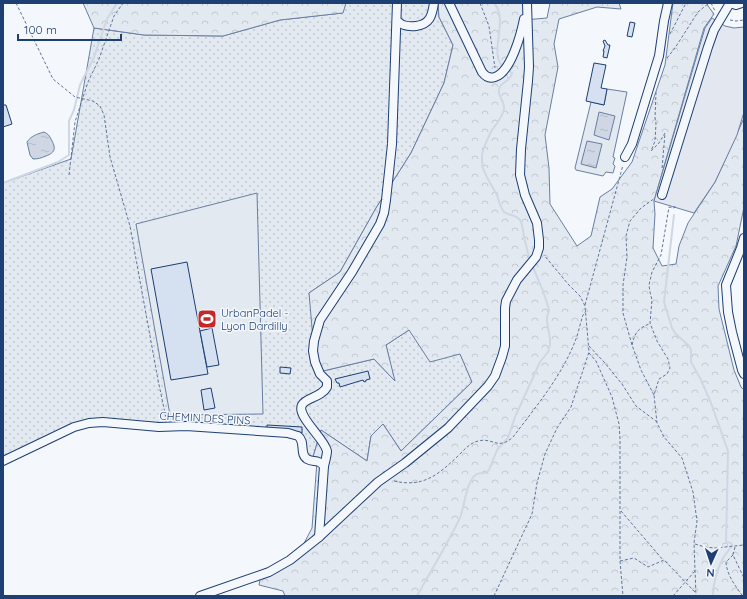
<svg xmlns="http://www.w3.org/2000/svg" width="747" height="599" font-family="Quicksand,sans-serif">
<defs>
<pattern id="grass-dots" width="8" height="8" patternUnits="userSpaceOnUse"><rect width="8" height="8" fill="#e3e9f0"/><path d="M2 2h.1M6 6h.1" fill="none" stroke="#c2c9d1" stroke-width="1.8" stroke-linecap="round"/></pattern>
<pattern id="forest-crowns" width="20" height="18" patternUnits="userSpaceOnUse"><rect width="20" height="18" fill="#e3e9f0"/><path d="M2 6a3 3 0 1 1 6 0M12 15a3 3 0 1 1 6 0" fill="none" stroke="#c2c9d1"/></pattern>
<pattern id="water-ripples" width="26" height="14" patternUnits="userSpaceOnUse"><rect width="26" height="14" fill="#cfd7e4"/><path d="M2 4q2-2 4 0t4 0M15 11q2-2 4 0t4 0" fill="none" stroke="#b1bac7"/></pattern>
</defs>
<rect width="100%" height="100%" fill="#f4f7fb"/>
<!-- grass -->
<path fill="url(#grass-dots)" stroke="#687fa3" d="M346 3H438L439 17 453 45 444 83 411 153 376 208 340 272 309 293 323 371 374 359 394 380 386 345 409 330 460 353 472 382 401 451 383 424 371 436 367 461 321 430 313 457 307 459 299 437 88 423 3 461V183L71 159 94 28 144 35 223 36 280 20 342 13Z"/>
<!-- forest -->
<g fill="url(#forest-crowns)" stroke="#687fa3">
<path d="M83 3H346L343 13 280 20 223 36 144 35 94 28Z"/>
<path d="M438 3H524V20L547 18 550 3H619L621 9 597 7 559 19 554 44 558 67 545 135 549 168 550 204 577 246 591 236 600 197 612 189 632 162 665 65 673 3H707L708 6 714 14 704 28 654 201 655 214 653 248 662 266 676 264 679 246 688 223 715 182 744 118V207L736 246 718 286 719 309 734 370 741 387 744 390V596H285L283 591 259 585 261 575 299 553 312 528 317 461 313 457 321 430 367 461 371 436 383 424 401 451 472 382 460 354 430 362 409 330 386 345 395 381 374 359 323 371 314 351 309 293 340 272 376 208 411 153 444 83 453 45 439 17Z"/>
</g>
<!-- pitch -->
<g fill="#e3e9f0" stroke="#687fa3">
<path d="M607 89 627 92 613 157 615 158 613 164 615 166 613 173 606 172 603 176 576 170 575 168 591 102 604 105Z"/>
<path d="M257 193 263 414 170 415 136 224Z"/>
</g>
<!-- parking -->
<path fill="#e3e8f0" stroke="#687fa3" d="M712 18 725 26 734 28 744 27V112L737 135 715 182 694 213 654 201 705 28Z"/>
<!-- water -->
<g fill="url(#water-ripples)" stroke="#687fa3">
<path d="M599 112 615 116 609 140 594 135Z"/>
<path d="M44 132C48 134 49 135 51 139 56 148 56 152 46 156 41 158 38 159 33 159L30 155 27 142C31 136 37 134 44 132Z"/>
<path d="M587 141 602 144 596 168 581 164Z"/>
</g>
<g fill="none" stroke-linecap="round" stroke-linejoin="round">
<!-- stream -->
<g stroke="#cfd7e4" stroke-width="2">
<path d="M494 3C510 21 487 53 504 68"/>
<path d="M508 70 512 73C511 81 501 82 499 89 497 96 505 101 504 109 503 117 496 124 492 130 488 138 483 147 482 156 482 160 482 164 483 168 486 177 492 186 497 195 499 201 500 207 504 212 509 216 516 214 520 220 523 225 523 231 524 237 526 245 528 253 530 261"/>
<path d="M3 183 58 162 69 155V121L74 110 80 85 94 57 107 19 117 3"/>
<path d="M674 215 664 302 672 328 675 333 690 347 691 351V362L701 380 711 403 728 451 726 542 731 543 732 545C730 550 726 553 723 558 717 570 713 583 713 596"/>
<path d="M417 596C431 571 446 546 459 520 465 508 464 491 472 479 478 469 484 477 489 470L497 450 508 438 515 417 540 362 548 352 550 345V339L547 321V317L549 310 548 306 543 291 532 265"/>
</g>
</g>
<!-- building -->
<g fill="#d5e0f0" stroke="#1d3f73">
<path d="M630 22 635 23 632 37 627 36Z"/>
<path d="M605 40 608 45H610L607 58 603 57 604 51H603L605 46 603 41Z"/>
<path d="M594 63 606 65 601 88 607 89 604 105 586 101Z"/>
<path d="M3 105H6L12 124 3 127Z"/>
<path d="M187 262 208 374 171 380 151 269Z"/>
<path d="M212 328 219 365 207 367 200 331Z"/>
<path d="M280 367 291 368 290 374 280 373Z"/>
<path d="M368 371 370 379 366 380V381L364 382 363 380 340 387 339 383H337L335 379Z"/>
<path d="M211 388 215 408 204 410 201 390Z"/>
<path d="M267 425 302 427V433L267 431Z"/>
</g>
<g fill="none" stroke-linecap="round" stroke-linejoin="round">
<defs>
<g id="minor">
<path d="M449 3 482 72C485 76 489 79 495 77 511 72 521 34 524 19"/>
<path d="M730 3 736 5 742 3"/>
<path d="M397 21C403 26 408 27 416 26 430 24 432 16 434 3"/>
<path d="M625 157 632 144 659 56 664 21 668 3"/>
<path d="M662 195 708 47 714 30 730 3"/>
<path d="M744 238 741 248 726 285 728 312 732 332 742 370 744 374"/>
<path d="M3 461 74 427 89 423 103 422 159 427 186 426 288 433C291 434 295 435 298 436 306 442 299 454 307 459 314 463 317 458 324 466L319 537"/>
<path d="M324 466C325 462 327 455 327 451 325 439 296 416 302 405 306 397 321 398 327 387V381L320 374 315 362 313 351 314 341 320 320 352 272 380 224 384 213 386 200 392 144 397 3"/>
<path d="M200 596 269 572 290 560 319 537 378 482 405 463 448 428 488 386 495 376 502 357 505 346V308L506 301 517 280 536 257 539 248V240L537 223 525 195 520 175 521 149 528 81 529 67 527 3"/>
</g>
</defs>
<!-- minor casing -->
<use href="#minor" stroke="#1d3f73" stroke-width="10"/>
<!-- path -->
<g stroke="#5e769c" stroke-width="1" stroke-dasharray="3 2" stroke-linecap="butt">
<path d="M16 3 53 79 75 97 93 101 100 106 104 115 110 157 130 226 158 380 166 418"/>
<path d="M480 3 489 26 495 68"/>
<path d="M711 3 715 11"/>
<path d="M730 20 736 21 744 20"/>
<path d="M670 34 686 3"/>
<path d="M667 58 675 48 698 12 709 3"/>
<path d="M656 92 655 118 656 123 655 141 651 151 659 143 665 133 662 169"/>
<path d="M69 175 75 122 88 82 99 59 114 16 123 3"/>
<path d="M675 206 674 208 669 207 661 255 652 272 649 285 650 292 652 300 650 323 657 341 668 359 670 368 667 374 659 379 654 395 657 423 664 437 682 458 693 492 697 521 694 543 696 596"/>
<path d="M585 305 623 165"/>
<path d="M632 345C635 333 637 329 649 324"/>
<path d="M589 346 604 362 622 384 636 406 657 422"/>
<path d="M589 353 596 361 612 397 619 424 620 438V561L623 596"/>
<path d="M654 395 641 370 632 345 623 313V285L627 257 626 236 630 221 641 208 655 198"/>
<path d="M394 481C424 488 439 474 459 455 465 449 470 443 478 441 493 437 498 451 513 437 535 408 560 378 574 344 578 335 580 324 583 315L586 311"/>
<path d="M621 511 663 560"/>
<path d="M695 544 705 547 715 548 744 545"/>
<path d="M735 547 733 555 744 578"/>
<path d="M733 555 726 562C727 575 734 584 742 595V596"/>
<path d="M620 561 634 558 648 567 664 560 695 592"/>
<path d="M494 596 532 514 537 483 545 454 557 428 571 407 589 352 585 306 580 296 568 284 544 255"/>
<path d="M673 596 695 571"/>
</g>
<!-- minor -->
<use href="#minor" stroke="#f4f7fb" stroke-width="8"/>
</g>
<!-- icons -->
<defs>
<symbol id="stadium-square" viewBox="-11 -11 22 22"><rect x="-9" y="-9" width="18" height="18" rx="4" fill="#c62828" stroke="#f4f7fb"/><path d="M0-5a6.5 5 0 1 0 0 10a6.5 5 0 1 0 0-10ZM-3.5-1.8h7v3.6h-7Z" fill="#fff"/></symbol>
</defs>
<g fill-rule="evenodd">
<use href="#stadium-square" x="196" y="308" width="22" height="22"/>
</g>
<g text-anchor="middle" stroke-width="3" stroke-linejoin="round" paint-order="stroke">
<!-- poi labels -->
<g font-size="11" fill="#1d3f73" stroke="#f4f7fb" text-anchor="start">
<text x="221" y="317">UrbanPadel -<tspan x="221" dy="13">Lyon Dardilly</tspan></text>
</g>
<!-- street labels -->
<g font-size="11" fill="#1d3f73" stroke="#f4f7fb">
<text transform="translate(205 418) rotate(3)" y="4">CHEMIN DES PINS</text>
</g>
</g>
<!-- border -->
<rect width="747" height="599" fill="none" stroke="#1d3f73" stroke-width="8"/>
<!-- north arrow -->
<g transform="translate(711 563) rotate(183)" stroke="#f4f7fb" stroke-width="3" paint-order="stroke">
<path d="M0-3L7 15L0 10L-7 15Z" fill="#1d3f73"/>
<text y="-6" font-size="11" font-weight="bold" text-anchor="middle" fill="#1d3f73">N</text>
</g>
<!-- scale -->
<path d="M18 34v6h103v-6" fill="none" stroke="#1d3f73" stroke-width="2"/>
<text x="24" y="34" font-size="12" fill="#1d3f73" stroke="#f4f7fb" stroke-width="3" paint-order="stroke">100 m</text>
</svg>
